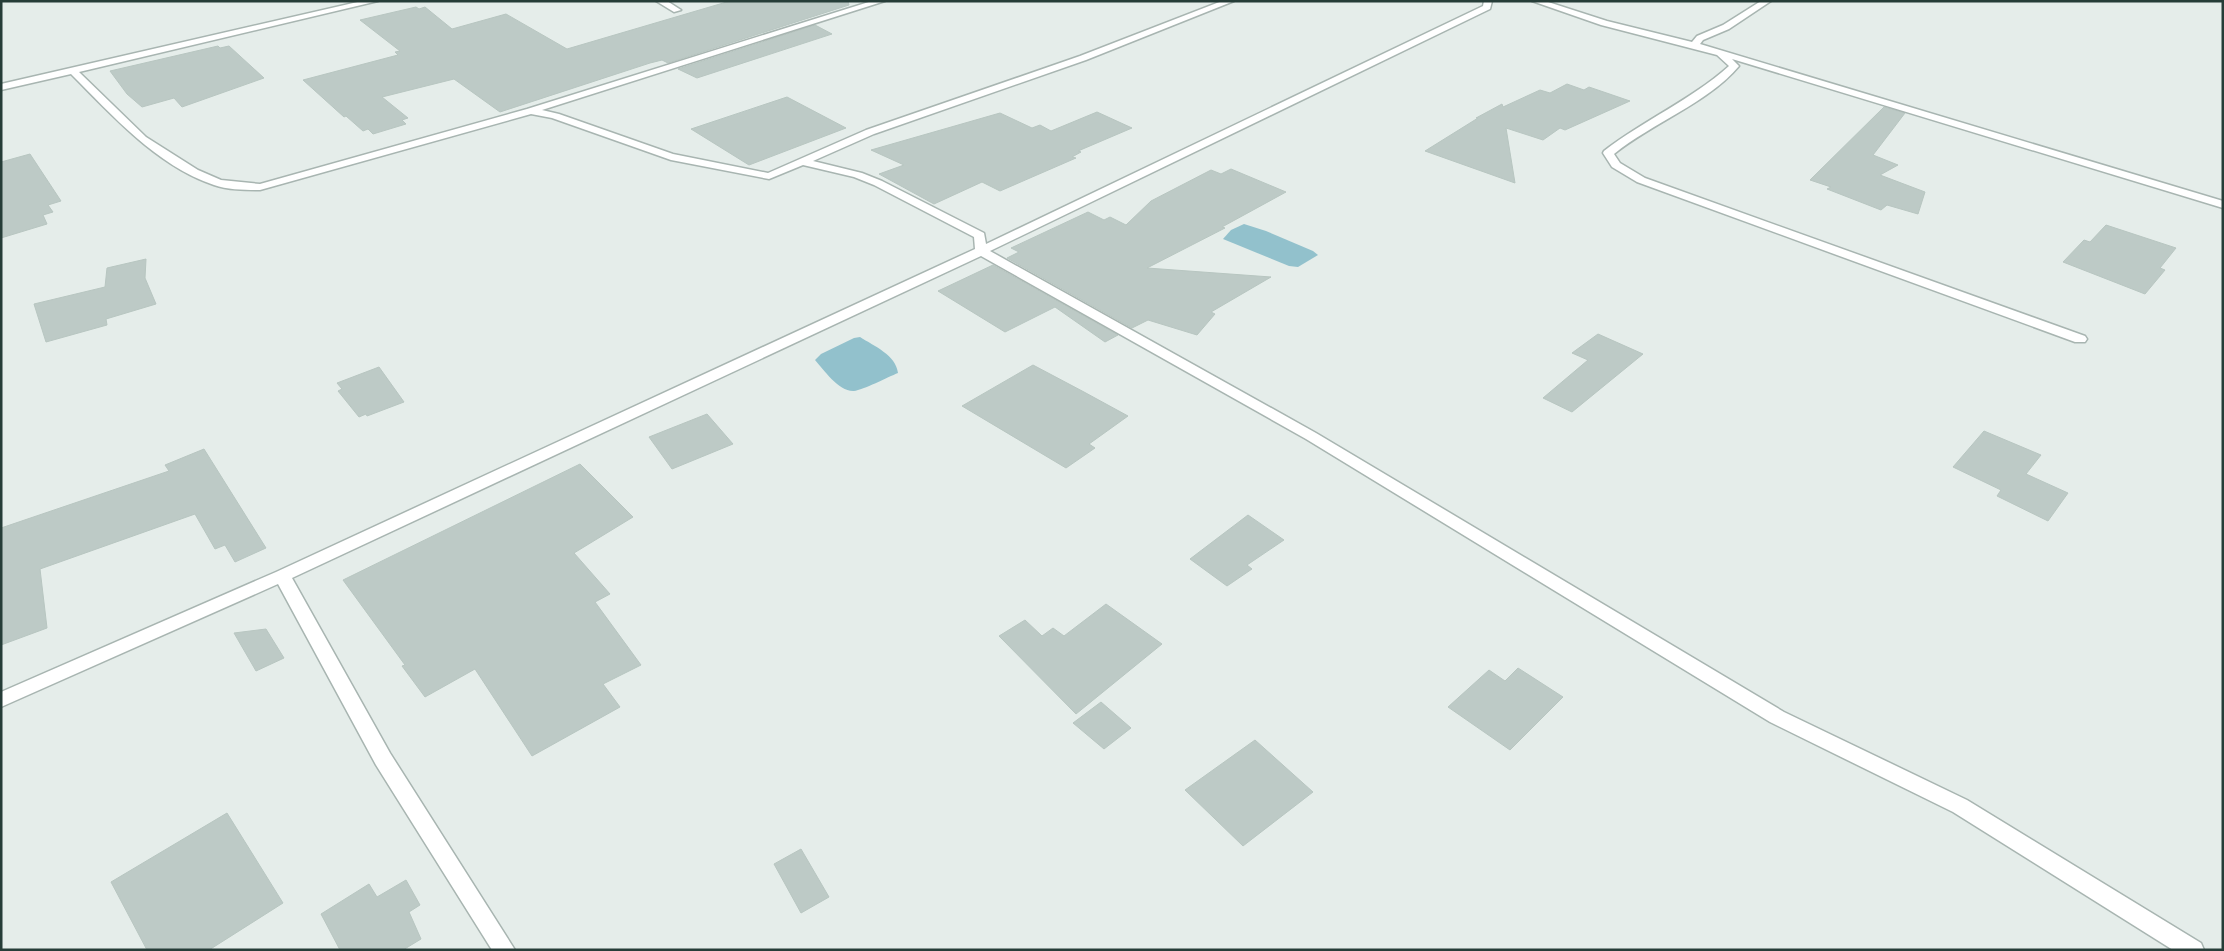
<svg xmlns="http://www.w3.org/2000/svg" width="2224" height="951" font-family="Signika,sans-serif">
<rect width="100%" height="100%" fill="#e5edea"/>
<!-- water -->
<g fill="#92c1cc">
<path d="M1244 224 1266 231 1313 251 1318 255 1298 267 1289 266 1223 239 1231 230Z"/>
<path d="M860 337C874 346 896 355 898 373 888 377 863 390 854 391 839 392 824 370 815 360L821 354 854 338Z"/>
</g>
<!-- building -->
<g fill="#bdcac6" stroke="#b8c6c1">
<path d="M730 1H848L849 5 668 63 662 60 650 63 500 112 454 79 382 97 408 118 402 120 406 124 373 134 368 129 363 131 346 116 344 117 303 80 398 55 395 52 400 51 360 20 416 7 419 9 425 7 452 29 506 14 567 49Z"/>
<path d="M815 25 832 34 697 78 678 69Z"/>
<path d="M218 46 220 48 229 46 264 78 182 107 174 98 142 107 127 94 110 71Z"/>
<path d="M1567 84 1584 90 1589 87 1630 101 1565 130 1560 128 1543 140 1506 128 1515 183 1425 151 1478 118H1476L1502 104 1503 107 1540 90 1550 93Z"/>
<path d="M787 97 846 128 749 165 691 129Z"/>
<path d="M1884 107 1905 113 1873 155 1898 165 1880 175 1925 192 1918 214 1887 205 1881 210 1827 189 1831 187 1810 180Z"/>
<path d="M1097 112 1132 128 1078 151 1081 152 1072 157 1076 158 1000 191 982 182 934 204 879 174 904 165 871 150 1000 113 1032 128 1040 125 1051 131Z"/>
<path d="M30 154 61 201 48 205 53 212 43 215 47 224 1 238V162Z"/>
<path d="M1231 169 1286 192 1222 227 1225 228 1147 268 1271 277 1211 312 1215 314 1197 335 1148 320 1132 328 1007 258 1019 252 1011 248 1088 212 1104 220 1110 217 1126 225 1151 201 1211 170 1221 174Z"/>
<path d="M2106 225 2176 248 2160 268 2165 270 2145 294 2063 262 2084 240 2090 242Z"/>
<path d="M146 259 145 278 156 304 106 319 107 325 46 342 34 304 105 287 107 268Z"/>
<path d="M993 265 1118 335 1105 342 1055 307 1005 332 938 291Z"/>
<path d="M1598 334 1643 354 1572 412 1543 398 1588 360 1572 353Z"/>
<path d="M1033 365 1084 392 1128 416 1089 444 1095 448 1066 468 962 406Z"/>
<path d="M379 367 404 402 367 416 366 414 359 417 338 391 342 389 337 383Z"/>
<path d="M707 414 733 444 672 469 649 437Z"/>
<path d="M1984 431 2041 455 2026 474 2068 493 2048 521 1997 496 2001 490 1953 467Z"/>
<path d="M204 449 266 548 235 562 225 545 215 549 195 514 40 569 47 628 1 645V528L169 471 165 465Z"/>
<path d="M580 464 633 517 574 553 610 594 595 602 641 665 603 684 620 707 532 756 475 669 425 697 402 666 405 665 343 580Z"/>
<path d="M1248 515 1284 540 1247 565 1252 569 1227 586 1190 559Z"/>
<path d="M1106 604 1162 644 1076 714 999 636 1025 620 1042 636 1053 628 1064 636Z"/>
<path d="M266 629 284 658 256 671 234 633Z"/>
<path d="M1518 668 1563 697 1510 750 1448 707 1489 670 1505 681Z"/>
<path d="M1101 702 1131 728 1104 749 1073 723Z"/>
<path d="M1255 740 1313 792 1243 846 1185 790Z"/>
<path d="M227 813 283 903 209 950H147L111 882Z"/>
<path d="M801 849 829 897 801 913 774 864Z"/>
<path d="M406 880 420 905 409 912 421 939 403 950H340L321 914 369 884 377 897Z"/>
</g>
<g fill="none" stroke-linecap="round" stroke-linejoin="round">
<defs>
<g id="minor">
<path d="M362 1H378L79 72 146 137 198 170 221 180 260 184 527 109 872 1H885L542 110 559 114 673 154 768 173 866 130 1080 56 1222 1H1234L1086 60 874 134 813 161 862 173 882 181 984 233 986 244 1483 6 1484 1H1492L1490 9 990 251 1316 433 1784 712 1967 800 2201 943 2204 950H2173L1953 812 1770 722 1306 439 981 256 292 578 390 753 515 950H492L376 765 278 584 1 707V692L276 572 975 249 974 237 874 185 854 177 803 165 769 179 671 160 552 118 531 114 260 190C245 190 228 190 214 185 157 166 112 115 71 74L1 90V84Z"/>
<path d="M656 1H667L681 10 674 12Z"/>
<path d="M1532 1H1545L1607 21 1692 42 1697 36 1723 25 1761 1H1771L1729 29 1703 40 1700 44 2223 201V208L1732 59 1739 66C1708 103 1652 123 1614 154L1620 163 1645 178 2085 336 2087 339 2085 342H2075L1637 182 1612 167 1603 153 1604 151C1644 120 1691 100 1729 66L1717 55 1601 25Z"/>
</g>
</defs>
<!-- minor casing -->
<use href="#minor" stroke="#a8b5b1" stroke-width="3"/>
<!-- minor -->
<use href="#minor" fill="#fff" fill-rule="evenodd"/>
</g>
<!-- border -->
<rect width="2224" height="951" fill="none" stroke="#263d38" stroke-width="5"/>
</svg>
